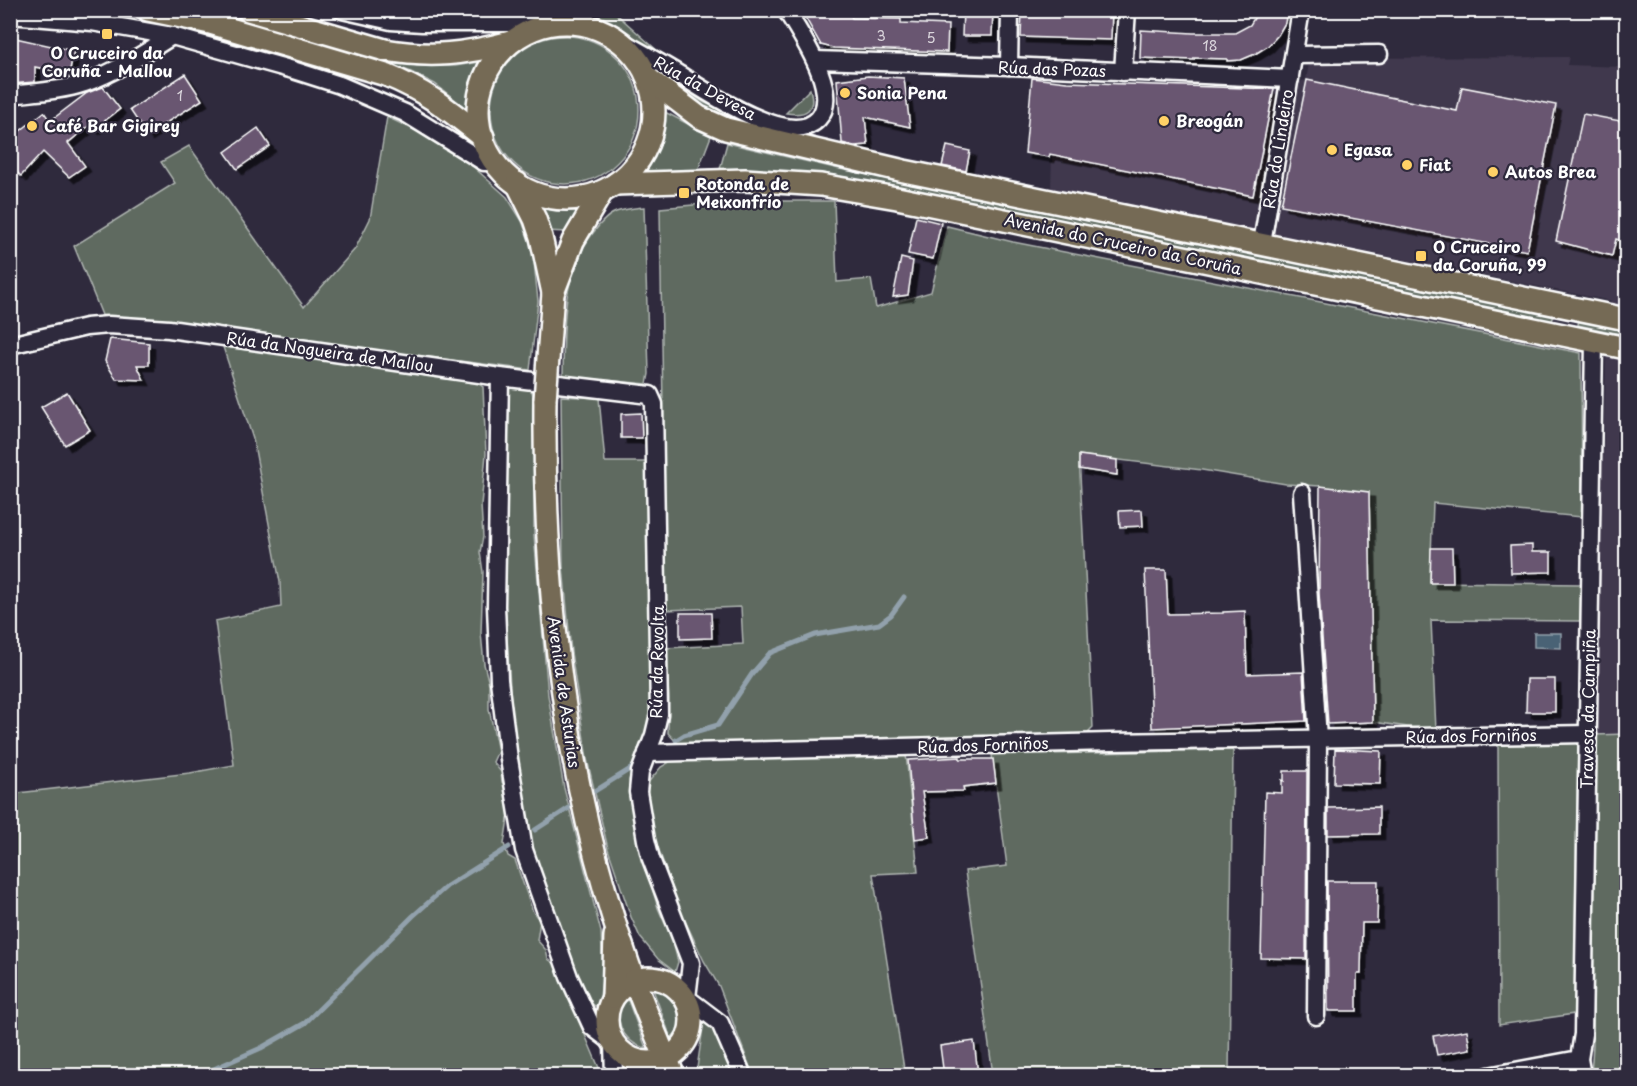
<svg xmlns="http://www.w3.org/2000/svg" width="1637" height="1086" font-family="'Playpen Sans',sans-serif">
<defs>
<filter id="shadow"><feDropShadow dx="5.5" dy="5.5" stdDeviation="0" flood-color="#0009"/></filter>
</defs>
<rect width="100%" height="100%" fill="#2f2a3d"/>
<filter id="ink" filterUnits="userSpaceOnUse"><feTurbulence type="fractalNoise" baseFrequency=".0167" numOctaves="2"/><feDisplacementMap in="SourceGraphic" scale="12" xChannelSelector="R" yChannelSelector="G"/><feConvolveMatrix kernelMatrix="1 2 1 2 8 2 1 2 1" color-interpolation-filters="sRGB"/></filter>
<g filter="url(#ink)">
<!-- built -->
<path fill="#40384d" d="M1569 57 1567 65 1623 67 1626 59V734L1595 735 1606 362 1611 301 1051 189 1052 155 1068 82 1274 88 1306 80 1310 58Z"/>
<!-- green -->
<g fill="#5e6a60" stroke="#aeb4b0" stroke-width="1.5">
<path d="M193 11H208L251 21 417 66H455L480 62C471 78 467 90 466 108L435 84 409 71 289 35Z"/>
<path d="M468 11H613L678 69 611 26C601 23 590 19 579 17 545 13 509 18 474 19Z"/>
<circle cx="565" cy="110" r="74"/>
<path d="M664 80 705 103 730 113 726 120 693 103Z"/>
<path d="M810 89C816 110 807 116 786 113Z"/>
<path d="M663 111 711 136 698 170 642 172 660 136Z"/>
<path d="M387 117 425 135 469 163 507 197 522 221 533 252 538 301 530 370 102 315 74 246 175 183 161 162 189 146 304 307 355 249 370 219Z"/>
<path d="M727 143 835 168 1554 315 1552 321 834 175 720 169Z"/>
<path d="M739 201H834L837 282 871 279 876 308 931 292 947 226 1013 242 1581 353 1582 517 1433 503 1430 582 1581 584 1580 621 1431 620 1436 731 1373 722 1371 646 1320 486 1286 484 1202 470 1079 455 1093 728 1085 736 679 745 668 733 669 698 665 648 743 644 741 607 666 610 660 208Z"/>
<path d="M538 206 580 210 567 232 546 231Z"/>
<path d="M644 207 649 374 647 384 563 376C564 326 561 275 593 233 599 225 606 216 616 212 624 209 635 208 644 207Z"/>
<path d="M1579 319 1626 329V335L1578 325Z"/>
<path d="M223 347 348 362 476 382 483 387 486 454 481 505 483 537 480 552 483 572 481 633 484 664 489 684V709L498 751 493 762 501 772 502 782 509 792 512 809 508 819 504 844 508 856 515 860 533 912 540 921 537 940 546 950 548 959 555 964 602 1075H11L10 794 190 773 234 765 215 621 281 607 280 582 253 439Z"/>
<path d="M513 386 528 387 532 391 534 401V535L548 695 564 788 601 932 603 971 599 1004 595 1006 586 998 576 972 533 851 526 818 511 704 503 571 506 395 509 389Z"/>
<path d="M561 396 599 398 605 462H650L649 581 651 700 650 721 629 780 633 823 658 908 673 942 678 962 675 972 658 959 640 937 631 917 608 849 587 759 571 652 563 566Z"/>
<path d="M1626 734V1075L1591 1076 1593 1045 1595 735Z"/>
<path d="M1578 740 1574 1014 1499 1025 1498 742Z"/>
<path d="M1233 750 1229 1075H993L965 871 1007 866 992 755Z"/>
<path d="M906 754 918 872 873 874 905 1075H753L719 986 704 961 680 910 655 839 646 785 661 767 673 760Z"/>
<path d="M652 987C673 990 690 1022 671 1038Z"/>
<path d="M627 998 646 1048C623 1044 609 1015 627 998Z"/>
<path d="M704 1021 710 1022 733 1075H696Z"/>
</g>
<!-- water -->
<path fill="#4a6275" stroke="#92a1ac" stroke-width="1.5" d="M1534 633H1561V648L1534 647Z"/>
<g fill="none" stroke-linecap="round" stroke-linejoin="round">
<!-- stream -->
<g stroke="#92a1ac" stroke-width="5">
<path d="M676 740 684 735 718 725 752 674 770 653 815 635 879 624 891 615 904 597"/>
<path d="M595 791 635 766"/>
<path d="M535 830 569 808"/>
<path d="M198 1076 261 1048 305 1023 413 916 447 886 509 847"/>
</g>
</g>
<!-- building -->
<g fill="#695771" stroke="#fff" stroke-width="1.5" filter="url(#shadow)">
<path d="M801 10H848L852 18 901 19V23L948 25 947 52 833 48 821 45Z"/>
<path d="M963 10H993L992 36H962Z"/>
<path d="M1022 10H1112L1111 40 1021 37Z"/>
<path d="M1259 10H1287L1285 23 1278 35 1268 46 1255 54 1241 60 1227 61V59L1194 58V60L1140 58 1141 30 1193 33H1235L1250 25Z"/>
<path d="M11 37 74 51 69 74 35 67V82L10 84V69H13Z"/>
<path d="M185 74 202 100 147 135 130 110Z"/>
<path d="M868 76 904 78 910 127 865 117 868 145 854 146 842 143 837 80Z"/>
<path d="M1032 78 1067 82 1274 89 1253 196 1050 154 1049 157 1025 153Z"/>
<path d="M1307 80 1457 111 1462 87 1556 105 1527 251 1281 205Z"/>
<path d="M103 87 120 109 94 129 90 125 68 143 85 166 69 177 43 152 21 176 10 166V139L19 130 20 131 44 112 50 121 87 93Z"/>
<path d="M1583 114 1626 122V242L1616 239 1612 256 1556 241Z"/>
<path d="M258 128 270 146 237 169 225 152Z"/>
<path d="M947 146 970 151 966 171 942 166Z"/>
<path d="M916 217 941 223 933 259 908 254Z"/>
<path d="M901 258 913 261 908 295 893 297Z"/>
<path d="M110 339 149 343V365H137L144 380 116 379 105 361Z"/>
<path d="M67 392 90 430 65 445 41 407Z"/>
<path d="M641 413 642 438H621V414Z"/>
<path d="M1079 455 1117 460V475L1079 469Z"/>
<path d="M1320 486 1369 492 1373 722 1328 724 1319 593Z"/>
<path d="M1142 510 1143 526 1120 527 1119 511Z"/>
<path d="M1532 545V552H1551V572L1511 573 1510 546Z"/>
<path d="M1431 548H1452L1453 583H1430Z"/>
<path d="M1145 570H1166L1168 614 1223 613V612L1245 611 1247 674 1303 672 1306 721 1152 728Z"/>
<path d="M680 613H711L712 638 680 639Z"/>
<path d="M1527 679H1555V712H1526Z"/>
<path d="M1335 749 1381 751 1380 784 1334 783Z"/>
<path d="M960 757V759H993L996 783 963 787 964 791 922 792 929 837 915 839 908 760Z"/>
<path d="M1284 771H1307L1306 959 1261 958 1265 792 1282 793V780L1284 781Z"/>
<path d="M1379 807V834L1328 835V808Z"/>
<path d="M1327 881H1378L1377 923H1362L1361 974H1357V1011H1328Z"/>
<path d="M1467 1030 1470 1049 1437 1055 1433 1036Z"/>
<path d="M974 1041 978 1074 944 1076 940 1046Z"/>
</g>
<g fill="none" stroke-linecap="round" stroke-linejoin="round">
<defs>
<g id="minor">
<path d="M342 10 391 21 422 23H556"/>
<path d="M10 15 92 22 172 36 293 70 340 85 405 113 484 162H496"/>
<path d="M617 39C637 50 657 61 677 73 704 90 790 150 818 119 842 93 800 34 786 10"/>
<path d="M1294 55 1379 54"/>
<path d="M815 60 1009 66 1290 79"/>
<path d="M1009 66 1010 10"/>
<path d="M1123 72 1127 10"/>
<path d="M10 95C35 92 61 91 85 83 116 72 145 53 172 36"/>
<path d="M1262 243 1301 10"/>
<path d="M10 345 86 327 109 325 169 329 500 377 650 395 654 404 659 714 654 735 640 772 638 792 646 840 651 859 691 963 687 998 720 1023 743 1076"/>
<path d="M500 377 496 606 499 680 509 759 524 850 569 977 592 1027 613 1043 614 1076"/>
<path d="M1302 493 1318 739 1316 1016"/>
<path d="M647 753 1111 742 1588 734"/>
<path d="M1488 1076 1579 1059"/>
<path d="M1582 1076 1579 1059 1583 1034 1594 341"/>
</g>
<g id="major">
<path d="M148 10 210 23 386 75C426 91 449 110 483 137"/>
<path d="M248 10 385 50C432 58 465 54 511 42"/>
<circle cx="566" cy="111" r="88"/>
<path d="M649 79 699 117 726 129 904 171 1626 319"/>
<path d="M517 183 535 219 541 237 553 293 548 358"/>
<path d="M615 184 745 180 821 185 897 198 1626 348"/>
<path d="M553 293 573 241 602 192"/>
<path d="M545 400C543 634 574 861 674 1076"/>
<circle cx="649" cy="1020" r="42"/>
<path d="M613 997 615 936"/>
</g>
</defs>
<!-- minor casing -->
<use href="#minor" stroke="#fff" stroke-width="21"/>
<!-- major casing -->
<use href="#major" stroke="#fff" stroke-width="26"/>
<!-- minor -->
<use href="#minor" stroke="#2f2a3d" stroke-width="16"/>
<!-- major -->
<use href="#major" stroke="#756a55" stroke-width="21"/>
<defs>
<path id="major-bridge" d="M545 400 548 358"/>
</defs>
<!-- major-bridge casing -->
<use href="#major-bridge" stroke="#fff" stroke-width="26" stroke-linecap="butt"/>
<!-- major-bridge -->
<use href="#major-bridge" stroke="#756a55" stroke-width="21"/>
</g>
</g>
<!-- markers -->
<g fill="#ffd166" stroke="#2f2a3d" stroke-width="2">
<rect x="101" y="28" width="12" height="12" rx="3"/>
<circle cx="845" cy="93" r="6"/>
<circle cx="1164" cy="121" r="6"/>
<circle cx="32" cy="126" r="6"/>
<circle cx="1332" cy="150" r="6"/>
<circle cx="1407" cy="165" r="6"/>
<circle cx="1493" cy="172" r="6"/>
<rect x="678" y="187" width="12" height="12" rx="3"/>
<rect x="1415" y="250" width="12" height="12" rx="3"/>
</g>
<g text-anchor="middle" stroke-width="4.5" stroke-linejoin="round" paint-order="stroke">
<!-- number labels -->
<g font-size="14" fill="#dad5dc">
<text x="881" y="41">3</text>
<text x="931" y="43">5</text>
<text x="1210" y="51">18</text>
<text x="180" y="101">1</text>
</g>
<!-- poi labels -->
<g font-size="16" font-weight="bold" fill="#fff" stroke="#2f2a3d" text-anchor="start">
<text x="107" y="59" text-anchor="middle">O Cruceiro da<tspan x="107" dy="18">Coruña - Mallou</tspan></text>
<text x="857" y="99">Sonia Pena</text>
<text x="1176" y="127">Breogán</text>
<text x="44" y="132">Café Bar Gigirey</text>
<text x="1344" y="156">Egasa</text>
<text x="1419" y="171">Fiat</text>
<text x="1505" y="178">Autos Brea</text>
<text x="696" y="190">Rotonda de<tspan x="696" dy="18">Meixonfrío</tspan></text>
<text x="1433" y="253">O Cruceiro<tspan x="1433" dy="18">da Coruña, 99</tspan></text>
</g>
<!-- street labels -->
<g font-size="16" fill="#fff" stroke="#2f2a3d">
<text transform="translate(1052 69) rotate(2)" y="6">Rúa das Pozas</text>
<text transform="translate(705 88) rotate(29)" y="6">Rúa da Devesa</text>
<text transform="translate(1278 149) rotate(-81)" y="6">Rúa do Lindeiro</text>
<text transform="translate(1123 244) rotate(12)" y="6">Avenida do Cruceiro da Coruña</text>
<text transform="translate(330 352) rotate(8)" y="6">Rúa da Nogueira de Mallou</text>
<text transform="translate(657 662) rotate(-89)" y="6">Rúa da Revolta</text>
<text transform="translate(564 692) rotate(82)" y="6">Avenida de Asturias</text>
<text transform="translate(1588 709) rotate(-89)" y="6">Travesa da Campiña</text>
<text transform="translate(1471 736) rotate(-1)" y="6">Rúa dos Forniños</text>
<text transform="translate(983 745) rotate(-2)" y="6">Rúa dos Forniños</text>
</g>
</g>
<!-- margin -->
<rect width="1637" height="1086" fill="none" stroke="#2f2a3d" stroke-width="36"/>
<rect x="18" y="18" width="1601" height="1050" fill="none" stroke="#fff" stroke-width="2" filter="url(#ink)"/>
</svg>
